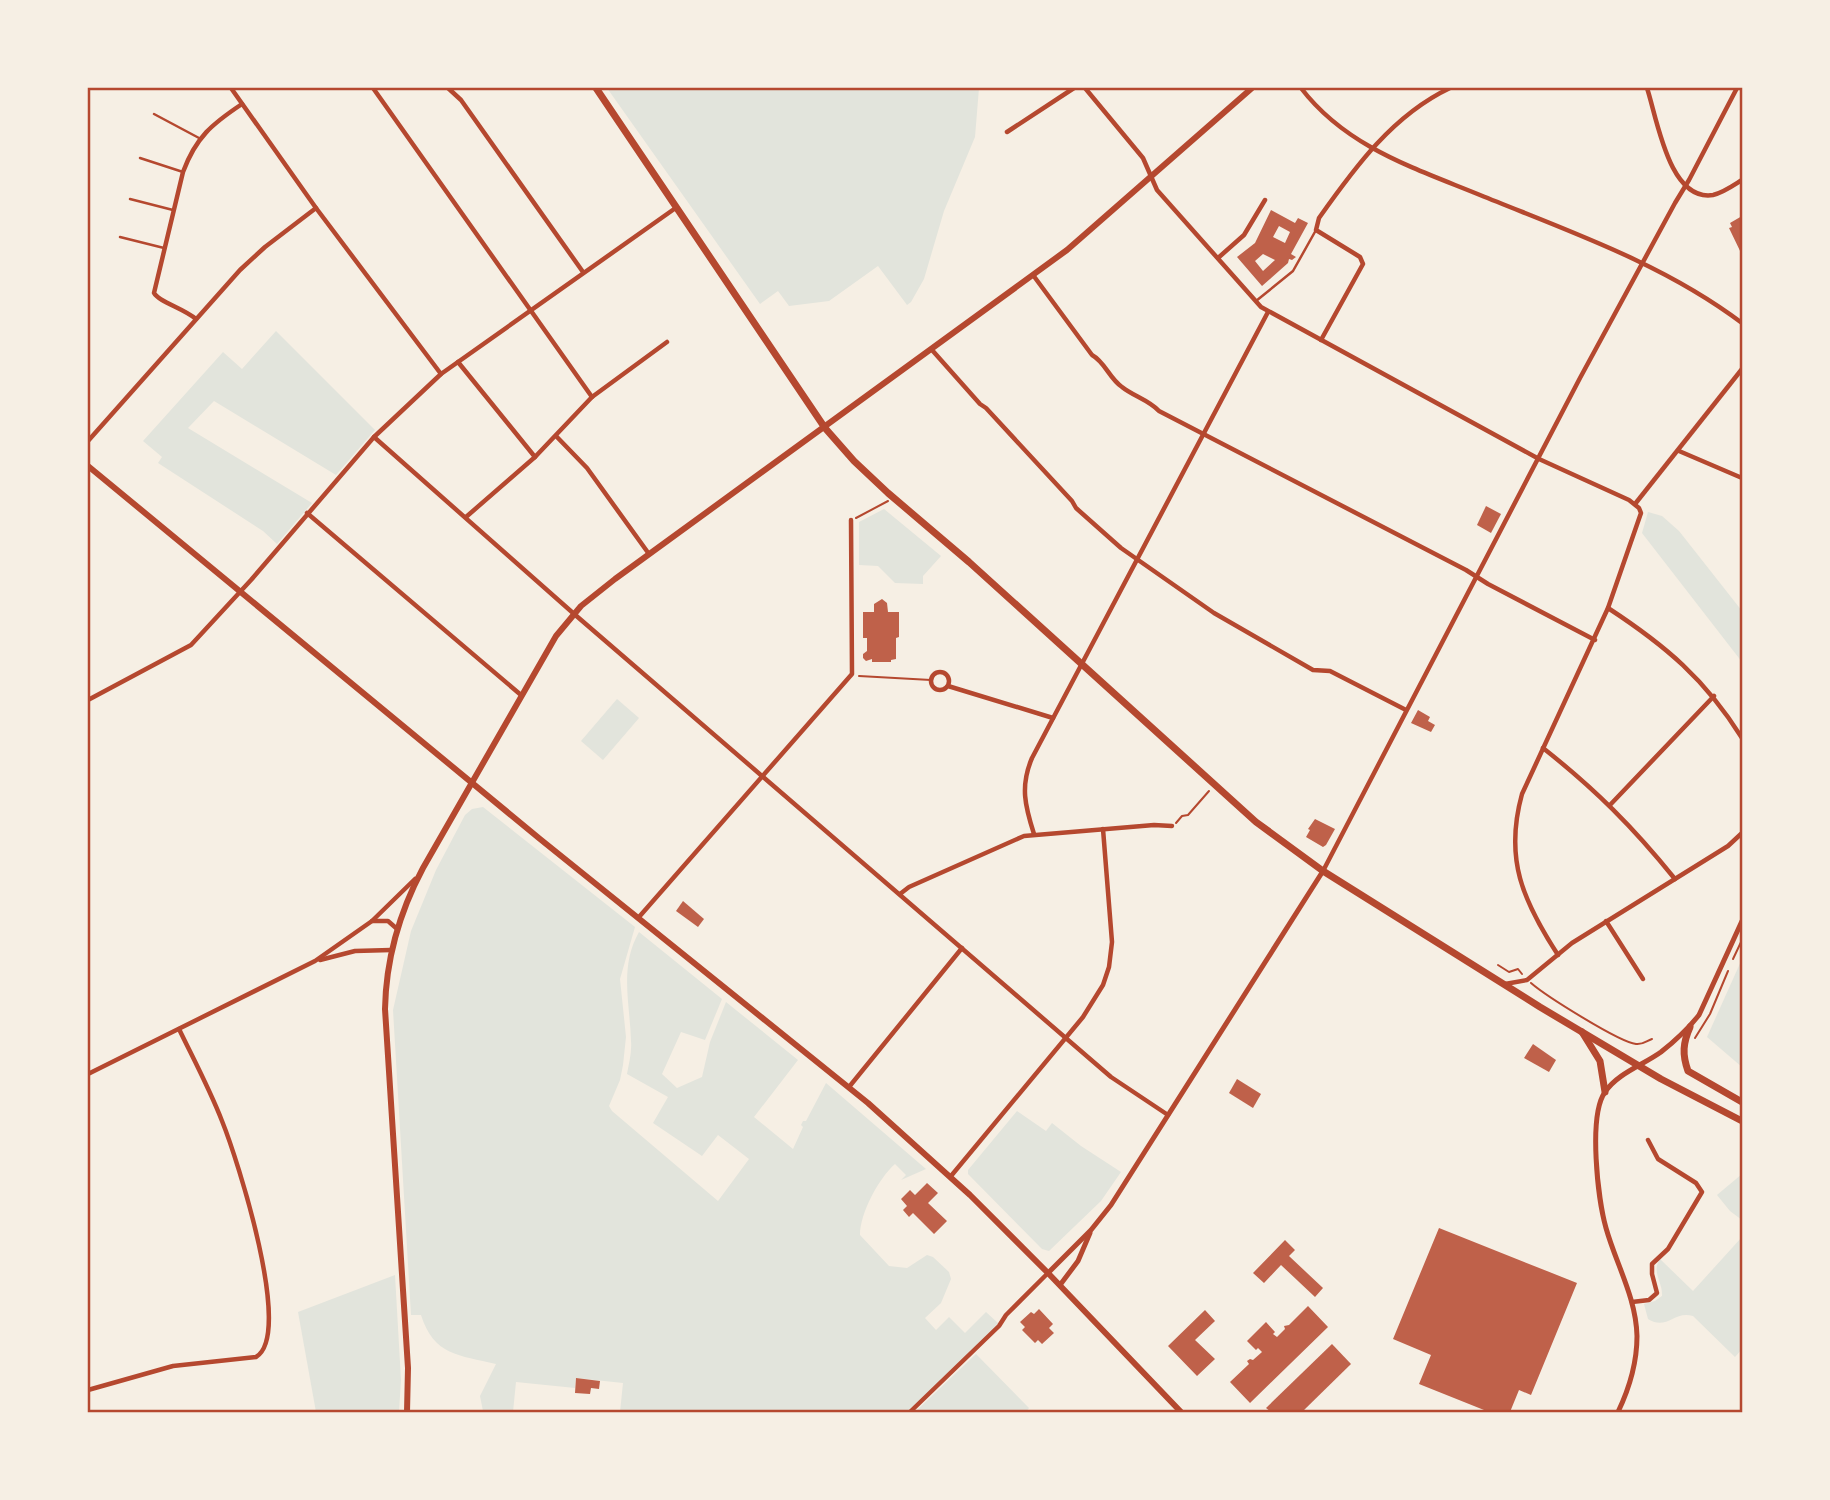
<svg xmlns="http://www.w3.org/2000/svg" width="1830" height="1500" font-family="'Fira Sans Condensed',sans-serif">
<rect width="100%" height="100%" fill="#f6efe4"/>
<!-- green -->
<g fill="#e2e4dc">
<path d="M607 88H979L975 137 944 211 924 279 911 302 907 305 878 266 829 301 789 306 778 291 760 304Z"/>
<path d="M276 331 375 430 336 475 214 401 188 428 312 503 277 544 263 531 158 463 162 457 143 441 223 352 242 369Z"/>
<path d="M884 509 941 556 923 576V584L895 583 878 566 859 565V522Z"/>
<path d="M1648 512 1662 516 1679 531 1742 611V662L1642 533Z"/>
<path d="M617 699 639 718 603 760 581 741Z"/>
<path d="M483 807 635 927 620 979 626 1037 623 1065 620 1080 609 1106 612 1111 718 1201 749 1159 718 1135 702 1156 653 1123 668 1097 627 1074C629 1063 632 1052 631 1041 630 1003 619 967 639 932L722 999 705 1040 681 1032 662 1074 677 1088 702 1077 710 1042 726 1002 798 1060 754 1117 793 1149 803 1127 801 1125 803 1121H806L826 1083 926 1169 901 1180 906 1175 895 1164C879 1178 860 1213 860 1235L889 1266 907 1268 927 1255 933 1257 949 1272 951 1279 941 1303 925 1318 936 1330 949 1317 965 1333 986 1312 999 1324 907 1412H620L623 1383 576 1378 575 1388 516 1382 513 1412 483 1411 480 1396 496 1364C459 1355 434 1356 421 1315H411L393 1010 411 931 436 870 465 815 472 809Z"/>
<path d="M1742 959V1067L1707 1037Z"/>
<path d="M1017 1111 1046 1131 1052 1123 1081 1146 1121 1172 1101 1201 1049 1251 1042 1249 968 1174V1170Z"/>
<path d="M1742 1174V1220L1730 1211 1717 1195Z"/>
<path d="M1742 1237V1349L1735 1357 1693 1316C1674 1310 1667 1331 1648 1319L1644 1304 1655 1301 1662 1296C1663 1282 1651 1272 1660 1259L1693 1291Z"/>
<path d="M395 1275 401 1380 399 1412H316L298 1312Z"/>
<path d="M976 1354 1029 1408 1026 1412H915Z"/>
</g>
<!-- building -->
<g fill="#bf614a" fill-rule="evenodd">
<path d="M1271 210 1295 223 1298 218 1308 223 1291 254 1296 257 1292 260 1289 259 1288 263 1262 286 1237 257 1255 243ZM1279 226 1290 232 1285 243 1273 237ZM1263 254 1275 260 1263 271 1255 261Z"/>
<path d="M1742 216V255L1729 228 1732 227 1730 223Z"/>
<path d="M1486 506 1501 514 1491 533 1477 525Z"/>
<path d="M882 599 887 603 888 612H899V637L896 638V659L891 660V662H872V659L866 661 863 658V654L867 651V638H863V612H874V604Z"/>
<path d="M1418 710 1430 717 1428 721 1435 725 1431 732 1411 723Z"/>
<path d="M1315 819 1335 829 1326 845 1323 847 1306 837 1310 830 1308 829Z"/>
<path d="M683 901 704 919 698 927 676 911Z"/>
<path d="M1533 1044 1556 1060 1549 1072 1524 1058Z"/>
<path d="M1237 1079 1261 1094 1253 1108 1229 1093Z"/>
<path d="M927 1183 938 1193 928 1203 947 1221 934 1234 913 1213 909 1217 903 1210 907 1206 901 1199 910 1190 915 1195Z"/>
<path d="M1439 1228 1577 1283 1531 1395 1519 1390 1510 1412H1489L1419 1384 1431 1355 1393 1339Z"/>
<path d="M1285 1240 1295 1250 1289 1256 1323 1288 1315 1297 1281 1265 1264 1283 1253 1273Z"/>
<path d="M1308 1306 1328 1327 1250 1403 1230 1382 1249 1364 1247 1361 1250 1359 1253 1360 1262 1352 1258 1348 1256 1350 1247 1341 1266 1322 1275 1332 1273 1334 1277 1337 1285 1329 1284 1326 1289 1325Z"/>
<path d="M1039 1309 1053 1324 1049 1328 1054 1333 1042 1344 1038 1340 1035 1343 1022 1330 1025 1327 1020 1322 1031 1312 1034 1314Z"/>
<path d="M1205 1310 1215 1321 1195 1340 1215 1359 1197 1376 1168 1346Z"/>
<path d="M1332 1344 1351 1364 1302 1412H1271L1266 1408Z"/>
<path d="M576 1378 600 1381 599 1389 591 1388 590 1394 575 1393Z"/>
</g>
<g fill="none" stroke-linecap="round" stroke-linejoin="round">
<!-- path -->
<g stroke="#b5482f" stroke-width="2">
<path d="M856 518 888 501"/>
<path d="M859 676 931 680"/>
<path d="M1176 823 1182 816 1188 815 1209 791"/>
<path d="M1733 959 1742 940"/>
<path d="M1498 965 1509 972 1518 969 1522 974"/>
<path d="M1531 983C1546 996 1619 1042 1636 1044 1643 1045 1646 1041 1652 1039"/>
<path d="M1695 1038 1710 1014 1728 971"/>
</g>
<!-- service -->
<g stroke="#b5482f" stroke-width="2.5">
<path d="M154 114 199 138"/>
<path d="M140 158 183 172"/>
<path d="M130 199 173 210"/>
<path d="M120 237 164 248"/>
<path d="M1256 301 1293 271 1316 230"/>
</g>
<!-- minor -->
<g stroke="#b5482f" stroke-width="4.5">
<path d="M231 88 316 208 441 374"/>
<path d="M373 88 592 397"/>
<path d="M448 88 461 100 583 272"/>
<path d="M1085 88 1143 158 1157 190 1261 307 1539 459 1629 500 1639 508 1641 513 1608 608 1522 794C1504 859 1523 901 1558 955"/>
<path d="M1301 88C1346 147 1414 168 1480 195 1571 232 1664 264 1742 323"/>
<path d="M1647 88C1657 118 1669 202 1713 195 1723 193 1734 185 1742 180"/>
<path d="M1007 132 1074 88"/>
<path d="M1218 258 1244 235 1265 200"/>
<path d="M1033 275 1092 355C1105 362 1109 378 1122 387 1133 396 1149 400 1159 411L1466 570 1488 584 1595 640"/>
<path d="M196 319C183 308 159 302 154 293L183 172C196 137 212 124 242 104"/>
<path d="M1321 340 1363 264 1360 257 1316 230 1319 218C1355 167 1393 115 1450 88"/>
<path d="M932 350 980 404 986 408 1072 501 1076 508 1121 548 1214 613 1313 670 1330 671 1406 710"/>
<path d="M458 362 535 457"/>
<path d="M556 436 587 468 649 554"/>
<path d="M374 437 573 613 1111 1077 1168 1115"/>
<path d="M88 441 240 270 265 247 316 208"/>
<path d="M1679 451 1742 478"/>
<path d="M1635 504 1742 369"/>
<path d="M307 513 521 695"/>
<path d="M466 517 535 457 592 397 667 342"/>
<path d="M1608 608C1666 646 1705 679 1742 738"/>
<circle cx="940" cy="681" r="9"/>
<path d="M948 686 1053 718"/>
<path d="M88 700 191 645 251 580 374 437 441 374 677 207"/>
<path d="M1543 748C1595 789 1633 827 1675 879"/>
<path d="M1610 805 1714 696"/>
<path d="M1034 834C1025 806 1020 786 1032 758L1268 312"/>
<path d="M1323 871 1580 378 1675 203 1689 180 1737 88"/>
<path d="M900 894 909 887 1024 836 1154 825 1172 826"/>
<path d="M639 917 852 674 851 520"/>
<path d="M372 921H388L396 928"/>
<path d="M1606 921 1643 979"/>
<path d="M320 960 355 951 391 950"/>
<path d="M1505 984 1527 980 1572 943 1728 846 1742 833"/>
<path d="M88 1074 315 961 372 921 415 879"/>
<path d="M849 1087 962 948"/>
<path d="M951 1176 1083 1017 1103 985 1109 967 1112 942 1103 829"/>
<path d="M1632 1302 1649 1300 1657 1293 1652 1274V1264L1668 1249 1702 1192 1696 1183 1658 1159 1648 1140"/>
<path d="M88 1390 173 1366 256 1357C294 1335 237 1158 222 1121 210 1090 194 1060 179 1029"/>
<path d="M910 1412 999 1326 1006 1315 1048 1273"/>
</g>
<!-- tertiary -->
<g stroke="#b5482f" stroke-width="5">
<path d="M1048 1273 1091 1230 1111 1205 1323 871"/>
<path d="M1060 1285 1078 1261 1090 1233"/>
<path d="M1618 1412C1629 1389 1637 1362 1637 1336 1636 1297 1616 1264 1606 1228 1598 1200 1588 1116 1605 1092 1618 1073 1643 1065 1661 1052 1675 1041 1688 1029 1699 1015L1742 921"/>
</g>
<!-- secondary -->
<g stroke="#b5482f" stroke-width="6">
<path d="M88 466 540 839 868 1103 970 1195 1048 1273 1181 1412"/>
<path d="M407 1412 408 1368 385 1009C386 958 399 913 423 868L556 636 581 606 615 579 1067 250 1252 88"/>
</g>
<!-- primary -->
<g stroke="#b5482f" stroke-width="7">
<path d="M596 88 825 428 854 461 888 493 969 562 1256 822 1323 871 1540 1007 1661 1079 1742 1121"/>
<path d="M1690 1027C1683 1043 1682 1054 1688 1071L1742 1102"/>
<path d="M1582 1032 1600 1061 1605 1092"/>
</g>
</g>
<!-- border -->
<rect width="1830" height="1500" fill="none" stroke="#f6efe4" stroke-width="178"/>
<rect x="89" y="89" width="1652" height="1322" fill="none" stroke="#b5482f" stroke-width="2.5"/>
</svg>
